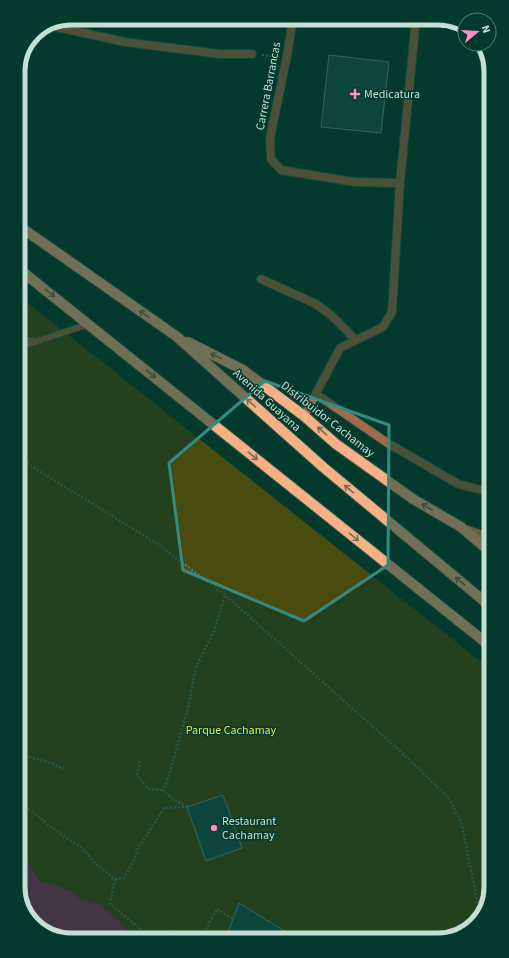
<svg xmlns="http://www.w3.org/2000/svg" width="509" height="958" font-family="'Source Sans 3',sans-serif">
<rect width="100%" height="100%" fill="#033a2d"/>
<!-- green -->
<path fill="#494b0f" d="M19 296 490 669 491 887 482 917 459 936 81 940 22 885Z"/>
<!-- water -->
<path fill="#8f3162" d="M22 852 41 883 52 884 70 891 81 900 98 903 124 926 132 939 68 940 41 931 22 908Z"/>
<!-- building -->
<g fill="#1b5452" stroke="#629a97">
<path d="M329 55 389 62 381 133 321 127Z"/>
<path d="M223 795 242 848 206 861 187 807Z"/>
<path d="M239 903 296 938H226Z"/>
</g>
<g fill="none" stroke-linecap="round" stroke-linejoin="round">
<defs>
<g id="service">
<path d="M19 338 33 341"/>
<path d="M19 347 89 324"/>
</g>
<g id="minor">
<path d="M293 18 287 56 270 138 271 159 281 170 355 182 400 183"/>
<path d="M52 26 125 42 220 54H252"/>
<path d="M261 279 316 304 332 316 356 340"/>
<path d="M316 394 386 442 458 484 489 492"/>
<path d="M304 416 340 348 383 327 392 312 400 183 416 18"/>
</g>
<path id="secondary" d="M465 529 489 537"/>
<g id="primary">
<path d="M19 226 176 336 323 467 490 606"/>
<path d="M19 269 490 646"/>
<path d="M188 342 243 370 304 416 336 444 413 499 461 527 489 551"/>
</g>
</defs>
<!-- service casing -->
<use href="#service" stroke="#26584b" stroke-width="8"/>
<!-- minor casing -->
<use href="#minor" stroke="#26584b" stroke-width="10"/>
<!-- secondary casing -->
<use href="#secondary" stroke="#26584b" stroke-width="10"/>
<!-- primary casing -->
<use href="#primary" stroke="#26584b" stroke-width="12"/>
<!-- path -->
<g stroke="#4f7b6f" stroke-width="2.5" stroke-dasharray="2 2" stroke-linecap="butt">
<path d="M262 55 277 56"/>
<path d="M20 459 159 545 225 595 399 750 449 798 461 822 478 904 482 916"/>
<path d="M21 755 48 762 64 769"/>
<path d="M140 761 137 775 148 789 163 790"/>
<path d="M22 804 63 836 82 848 95 863 115 879 124 878 134 860 137 850 164 808 186 807"/>
<path d="M187 807 169 796 163 790 168 779 188 708 196 667 214 631 225 595"/>
<path d="M115 879 110 904 148 935 156 939"/>
<path d="M170 939 172 931 181 939"/>
<path d="M198 939 206 929 217 909 233 919"/>
</g>
<!-- service -->
<use href="#service" stroke="#a36a47" stroke-width="6"/>
<!-- minor -->
<use href="#minor" stroke="#a36a47" stroke-width="8"/>
<!-- secondary -->
<use href="#secondary" stroke="#e4884e" stroke-width="8"/>
<!-- primary -->
<use href="#primary" stroke="#f7b086" stroke-width="10"/>
</g>
<!-- one-way arrows -->
<defs><path id="oneway-shaft" d="M-6 0H5M1.5-3L5.5 0L1.5 3" fill="none" stroke-width="1.6" stroke-linecap="round" stroke-linejoin="round"/></defs>
<g stroke="#716f55">
<use href="#oneway-shaft" transform="translate(50 293) rotate(38)"/>
<use href="#oneway-shaft" transform="translate(144 314) rotate(-145)"/>
<use href="#oneway-shaft" transform="translate(216 356) rotate(-154)"/>
<use href="#oneway-shaft" transform="translate(151 374) rotate(39)"/>
<use href="#oneway-shaft" transform="translate(251 403) rotate(-138)"/>
<use href="#oneway-shaft" transform="translate(322 431) rotate(-139)"/>
<use href="#oneway-shaft" transform="translate(253 456) rotate(39)"/>
<use href="#oneway-shaft" transform="translate(349 489) rotate(-140)"/>
<use href="#oneway-shaft" transform="translate(427 507) rotate(-149)"/>
<use href="#oneway-shaft" transform="translate(354 537) rotate(39)"/>
<use href="#oneway-shaft" transform="translate(460 581) rotate(-140)"/>
</g>
<!-- marked area -->
<path d="M0 0H509V958H0ZM265 381 389 425 388 565 304 621 183 570 169 463Z" fill="#033a2d" fill-opacity=".55" fill-rule="evenodd"/>
<path fill="none" stroke="#348b83" stroke-width="3" stroke-linejoin="round" d="M265 381 389 425 388 565 304 621 183 570 169 463Z"/>
<!-- markers -->
<g fill="#fc8fc2" stroke="#033a2d" stroke-width="1.5">
<path d="M353 88h4v4h4v4h-4v4h-4v-4h-4v-4h4z"/>
<circle cx="214" cy="828" r="4"/>
</g>
<g text-anchor="middle" stroke-width="3" stroke-linejoin="round" paint-order="stroke">
<!-- street labels -->
<g font-size="12" fill="#c6dfd5" stroke="#033a2d">
<text transform="translate(268 86) rotate(-79)" y="4">Carrera Barrancas</text>
<text transform="translate(267 400) rotate(42)" y="4">Avenida Guayana</text>
<text transform="translate(328 419) rotate(38)" y="4">Distribuidor Cachamay</text>
</g>
<!-- poi labels -->
<g font-size="12" fill="#c6dfd5" stroke="#033a2d" text-anchor="start">
<text x="364" y="98">Medicatura</text>
<text x="222" y="825">Restaurant<tspan x="222" dy="14">Cachamay</tspan></text>
</g>
<!-- park labels -->
<g font-size="12" fill="#dee44e" stroke="#033a2d">
<text x="231" y="734">Parque Cachamay</text>
</g>
</g>
<!-- crop -->
<path d="M0 0H509V958H0ZM71 25H438A46 46 0 0 1 484 71V887A46 46 0 0 1 438 933H71A46 46 0 0 1 25 887V71A46 46 0 0 1 71 25Z" fill="#033a2d" fill-rule="evenodd"/>
<path fill="none" stroke="#c6dfd5" stroke-width="5" d="M71 25H438A46 46 0 0 1 484 71V887A46 46 0 0 1 438 933H71A46 46 0 0 1 25 887V71A46 46 0 0 1 71 25Z"/>
<!-- north arrow -->
<g transform="translate(477 32) rotate(72)"><circle r="19" fill="#033a2d" stroke="#517c70"/>
<path d="M0-3L7 15L0 10L-7 15Z" fill="#fc8fc2"/>
<text y="-6" font-size="11" font-weight="bold" text-anchor="middle" fill="#c6dfd5">N</text>
</g>
</svg>
